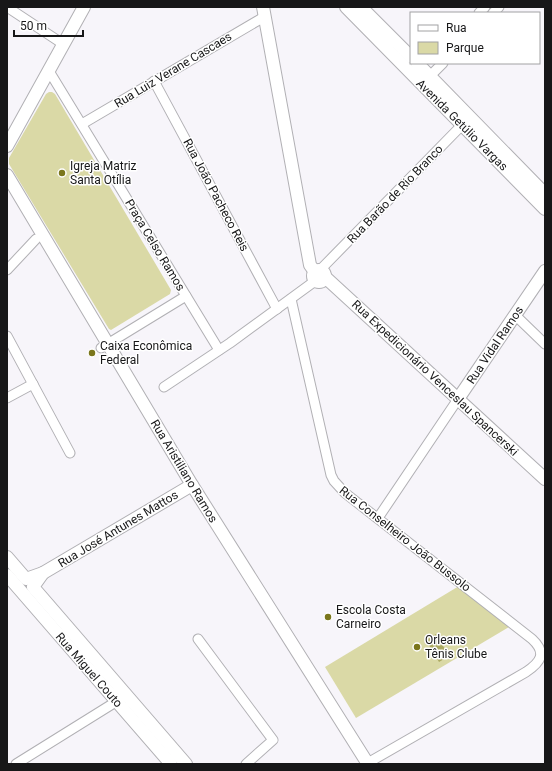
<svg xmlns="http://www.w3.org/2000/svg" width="552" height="771" font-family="Roboto,sans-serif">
<rect width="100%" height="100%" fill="#f7f5fa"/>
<!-- green -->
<g fill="#dad9a6">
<path d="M49 92H52L55 94 171 290 170 294 111 330 109 329 9 164V158L46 94Z"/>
<path d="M459 586 509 627 356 718 325 667Z"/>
</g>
<!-- water -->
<path fill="#acaa62" d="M436 634 449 656 439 662 426 640Z"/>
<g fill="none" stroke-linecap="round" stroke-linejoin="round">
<defs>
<g id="street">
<path d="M7 7 63 44"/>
<path d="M479 13 485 7"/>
<path d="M493 13 499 7"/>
<path d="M49 71 219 350"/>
<path d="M426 80 443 63"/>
<path d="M154 81 277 309"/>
<path d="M82 124 264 17"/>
<path d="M7 270 36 239"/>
<path d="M320 270 466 121"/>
<path d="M291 299 331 475 334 481 345 493 532 639C547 653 541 662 526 672L366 764"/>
<path d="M515 315 545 344"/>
<path d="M7 336 70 453"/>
<path d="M101 348 186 296"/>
<path d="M164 387 230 343 315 281"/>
<path d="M7 398 33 384"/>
<path d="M378 518 458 399"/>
<path d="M198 639 273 740 246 764"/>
<path d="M16 764 122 698"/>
</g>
<g id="secondary">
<path d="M263 7 310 265 315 272"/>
<path d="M346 7 545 209"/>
<path d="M361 7 411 57"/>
<path d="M417 63 545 194"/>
<path d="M7 146 84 7"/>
<path d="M7 175 192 485 368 764"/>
<circle cx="319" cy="276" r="6"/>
<path d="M325 277 545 479"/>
<path d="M458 399 545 271"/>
<path d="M7 557 26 579 43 573 192 485"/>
<path d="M43 573 33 587 186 764"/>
<path d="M7 575 171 764"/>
</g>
</defs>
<!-- street casing -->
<use href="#street" stroke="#b1b0b4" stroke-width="11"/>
<!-- secondary casing -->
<use href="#secondary" stroke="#b1b0b4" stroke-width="14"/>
<!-- street -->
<use href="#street" stroke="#fff" stroke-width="9"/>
<!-- secondary -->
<use href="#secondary" stroke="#fff" stroke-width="12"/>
</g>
<!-- markers -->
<g fill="#7a761c" stroke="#fff" stroke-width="1.5">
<circle cx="62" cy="173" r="4"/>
<circle cx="92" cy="353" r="4"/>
<circle cx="328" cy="617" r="4"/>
<circle cx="417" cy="647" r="4"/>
</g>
<g text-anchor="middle" stroke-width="3" stroke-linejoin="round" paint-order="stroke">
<!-- street labels -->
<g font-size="12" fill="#171718" stroke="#fff">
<text transform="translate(173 70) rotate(-31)" y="4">Rua Luiz Verane Cascaes</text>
<text transform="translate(462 125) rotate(45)" y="4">Avenida Getúlio Vargas</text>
<text transform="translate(395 194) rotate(-46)" y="4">Rua Barão de Rio Branco</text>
<text transform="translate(216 195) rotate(62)" y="4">Rua João Pacheco Reis</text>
<text transform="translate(155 245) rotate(59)" y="4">Praça Celso Ramos</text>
<text transform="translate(495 345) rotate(-56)" y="4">Rua Vidal Ramos</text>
<text transform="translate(435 378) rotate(43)" y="4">Rua Expedicionário Venceslau Spancerski</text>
<text transform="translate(184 471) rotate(59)" y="4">Rua Aristiliano Ramos</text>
<text transform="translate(118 529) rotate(-31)" y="4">Rua José Antunes Mattos</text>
<text transform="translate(405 539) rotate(38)" y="4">Rua Conselheiro João Bussolo</text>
<text transform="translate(89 670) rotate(49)" y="4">Rua Miguel Couto</text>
</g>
<!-- poi labels -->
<g font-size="12" fill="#171718" stroke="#fff" text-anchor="start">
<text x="70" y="170">Igreja Matriz<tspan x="70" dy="14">Santa Otília</tspan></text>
<text x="100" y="350">Caixa Econômica<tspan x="100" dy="14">Federal</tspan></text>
<text x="336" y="614">Escola Costa<tspan x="336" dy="14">Carneiro</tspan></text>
<text x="425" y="644">Orleans<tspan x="425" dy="14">Tênis Clube</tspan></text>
</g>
</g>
<!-- border -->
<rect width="552" height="771" fill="none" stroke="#171718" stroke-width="16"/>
<!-- legend -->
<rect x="410" y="12" width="130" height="52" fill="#ffffff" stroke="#a2a2a3"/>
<rect x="418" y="25" width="20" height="6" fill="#ffffff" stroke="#a2a2a3"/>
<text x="446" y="32" font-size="12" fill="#171718">Rua</text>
<rect x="418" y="42" width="20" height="12" fill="#dad9a6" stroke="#a2a2a3"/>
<text x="446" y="52" font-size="12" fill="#171718">Parque</text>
<!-- scale -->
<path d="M14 30v6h69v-6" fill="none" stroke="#171718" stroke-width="2"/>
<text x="20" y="30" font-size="12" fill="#171718" stroke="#ffffff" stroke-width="3" paint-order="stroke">50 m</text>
</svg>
